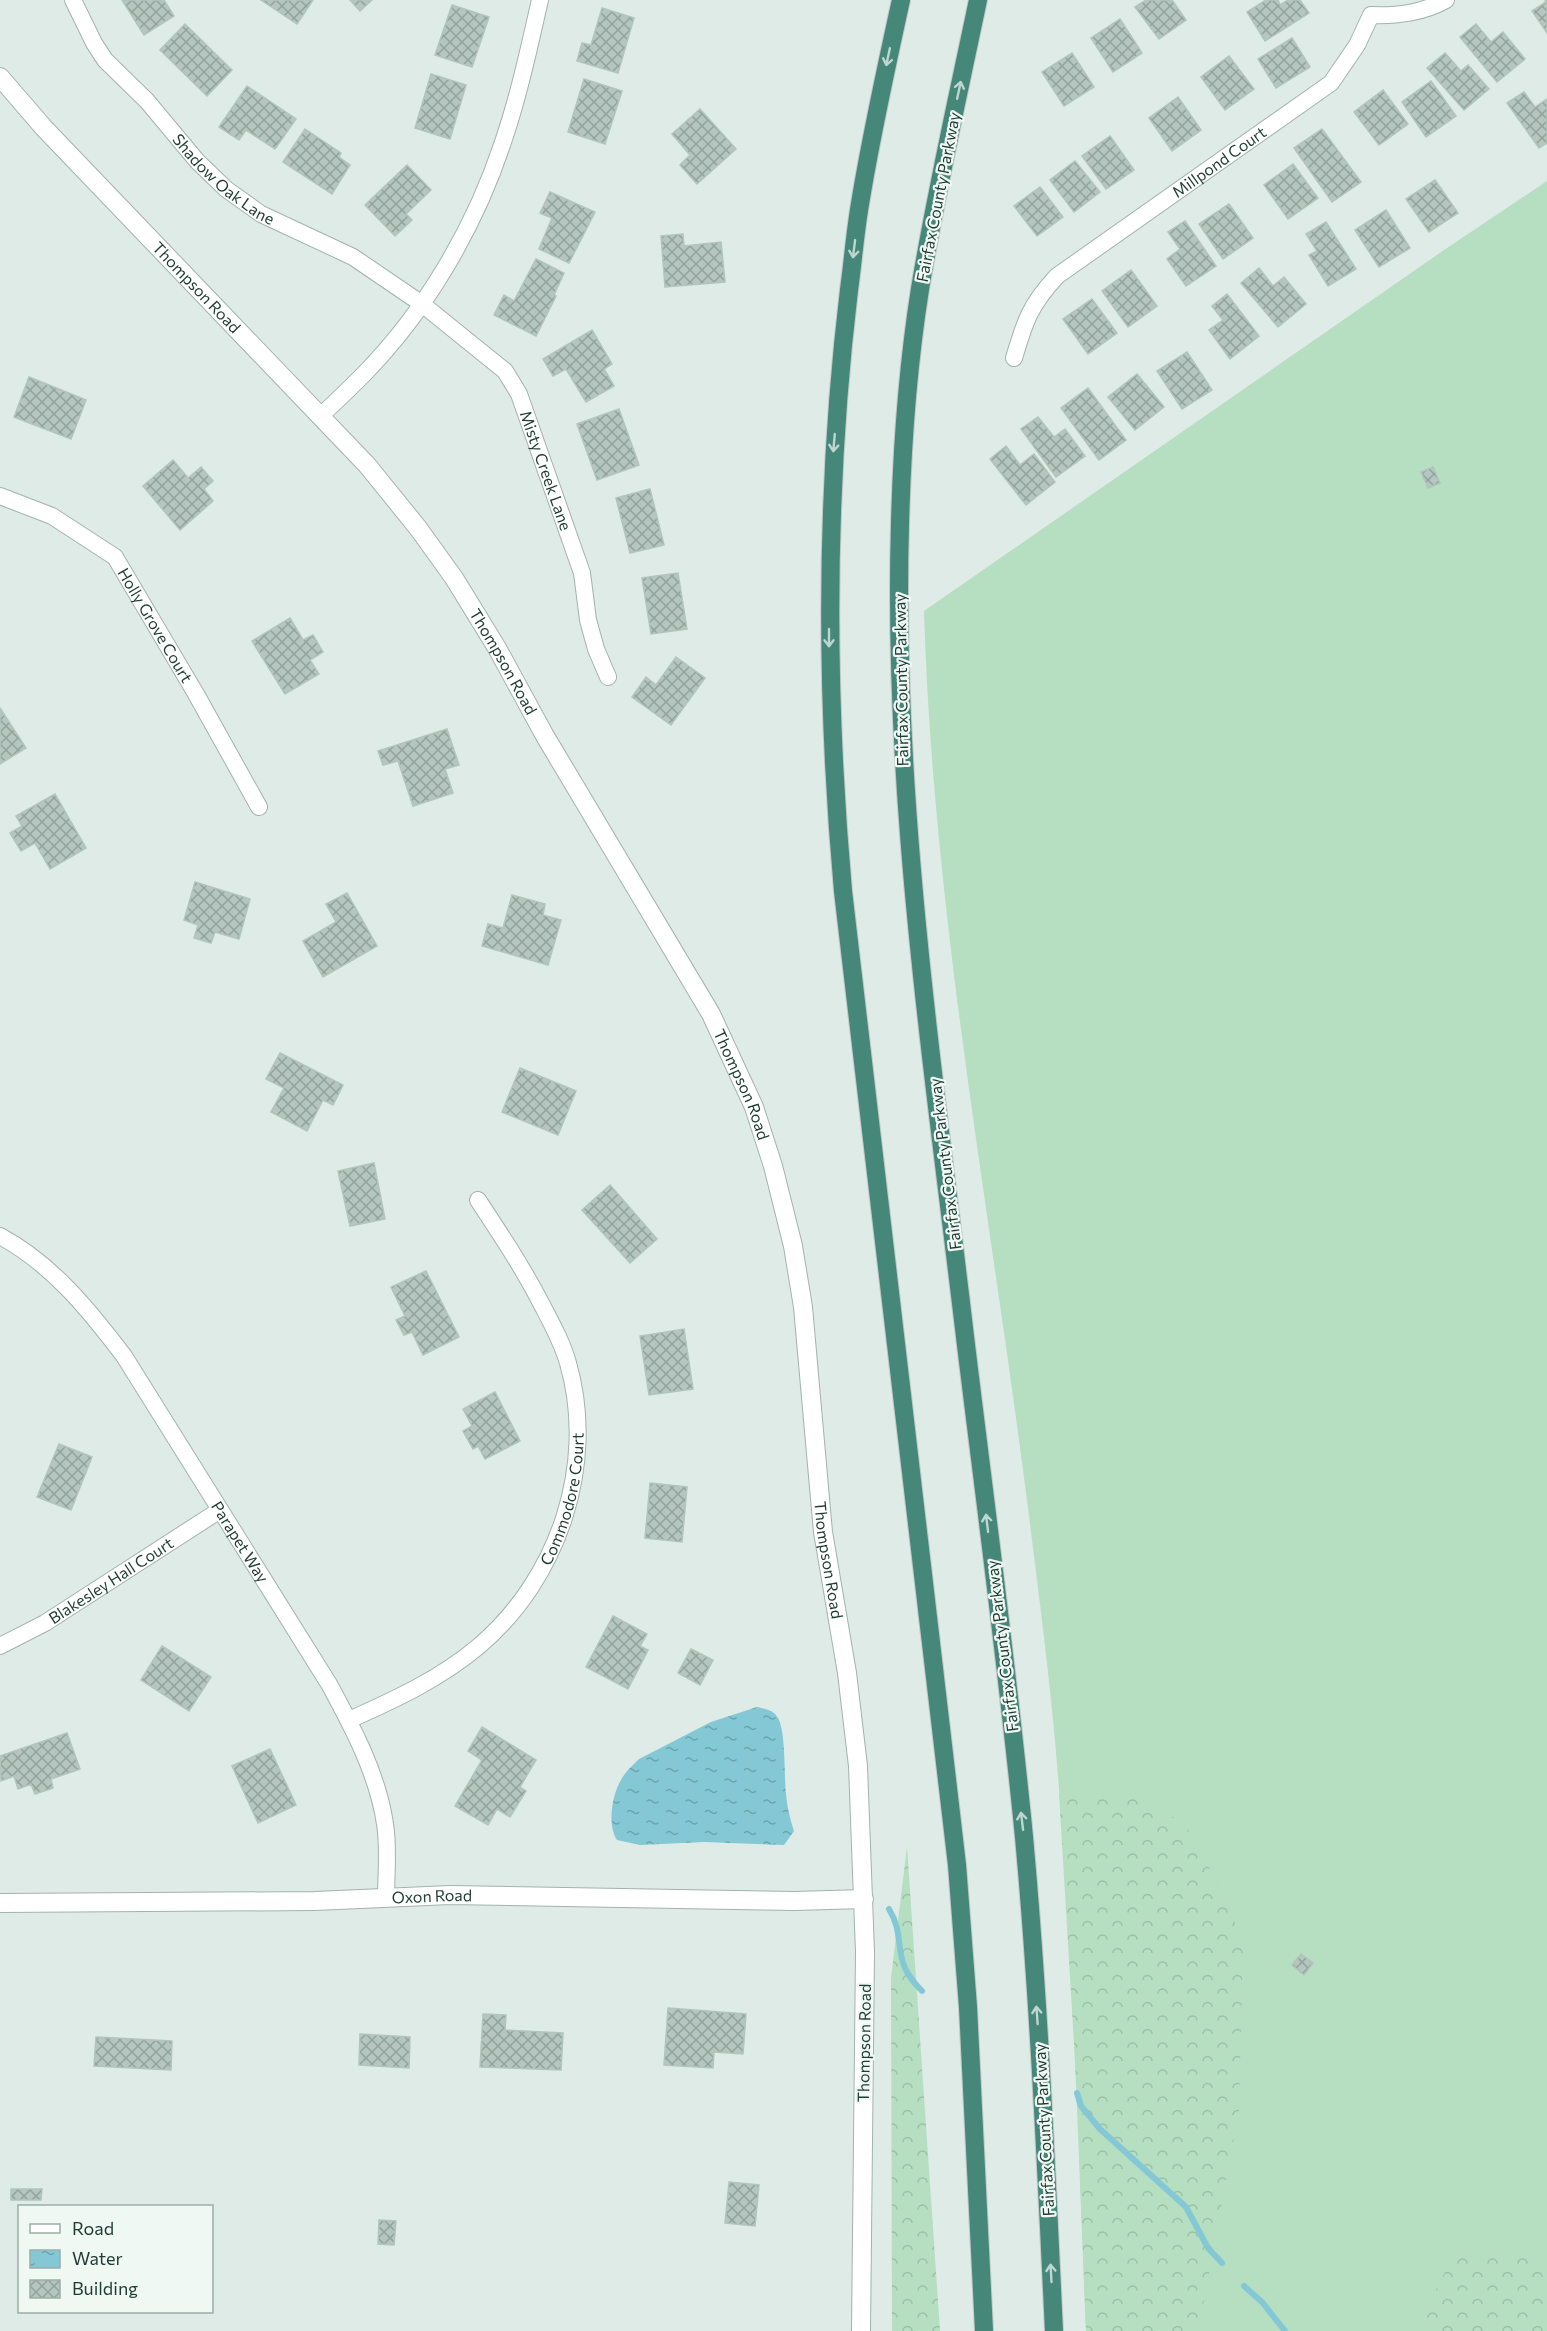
<svg xmlns="http://www.w3.org/2000/svg" width="1547" height="2331" font-family="Commissioner,sans-serif">
<defs>
<pattern id="forest-crowns" width="20" height="18" patternUnits="userSpaceOnUse" patternTransform="scale(1.5)"><rect width="20" height="18" fill="#b6dec1"/><path d="M2 6a3 3 0 1 1 6 0M12 15a3 3 0 1 1 6 0" fill="none" stroke="#9cbfa6"/></pattern>
<pattern id="water-ripples" width="26" height="14" patternUnits="userSpaceOnUse" patternTransform="scale(1.5)"><rect width="26" height="14" fill="#83c8d4"/><path d="M2 4q2-2 4 0t4 0M15 11q2-2 4 0t4 0" fill="none" stroke="#6ba4ad"/></pattern>
<pattern id="building-cross-hatch" width="8" height="8" patternUnits="userSpaceOnUse" patternTransform="scale(1.5)"><rect width="8" height="8" fill="#b4c6bf"/><path d="M0 0l8 8M0 8l8-8" fill="none" stroke="#92a29c"/></pattern>
</defs>
<rect width="100%" height="100%" fill="#dfebe6"/>
<!-- grass -->
<path fill="#b6dec1" d="M1547 181V2331H1086C1078 2146 1073 1960 1058 1776 1051 1686 1039 1597 1028 1508 990 1209 933 912 924 611L1447 248Z"/>
<!-- forest -->
<g fill="url(#forest-crowns)">
<path d="M1141 1790 1194 1835 1243 1939 1239 2110 1204 2301 1194 2331H1086L1077 2093 1059 1794Z"/>
<path d="M907 1847 940 2331H892L891 1978Z"/>
<path d="M1456 2250H1517L1547 2267V2331H1423L1422 2318Z"/>
</g>
<!-- water -->
<path fill="url(#water-ripples)" d="M757 1707C765 1709 774 1710 778 1718 786 1732 784 1777 786 1794 787 1807 790 1819 794 1831L784 1845 704 1842 640 1845 617 1840C607 1825 612 1795 621 1780 625 1772 633 1765 639 1759L711 1722Z"/>
<g fill="none" stroke-linecap="round" stroke-linejoin="round">
<!-- stream -->
<g stroke="#83c8d4" stroke-width="6">
<path d="M889 1909C903 1932 896 1948 905 1968 909 1977 915 1984 922 1991"/>
<path d="M1077 2093 1081 2106 1100 2129 1186 2207 1208 2248 1222 2263"/>
<path d="M1244 2286 1262 2302 1285 2331"/>
</g>
</g>
<!-- building -->
<g fill="url(#building-cross-hatch)" stroke="#b1c5bd" stroke-width="1.5">
<path d="M122 0H164L174 16 144 35Z"/>
<path d="M261 0H313L297 24Z"/>
<path d="M350 0H372L360 11Z"/>
<path d="M1146 0H1172L1186 20 1159 39 1135 7Z"/>
<path d="M1266 0H1278L1280 5 1288 0H1300L1309 13 1265 41 1247 12Z"/>
<path d="M1545 0H1547V33L1532 11 1546 2Z"/>
<path d="M452 5 489 17 472 67 435 55Z"/>
<path d="M602 8 634 18 618 73 577 61 582 43 591 45Z"/>
<path d="M1120 19 1142 53 1113 72 1091 38Z"/>
<path d="M185 24 232 70 207 96 160 50Z"/>
<path d="M1476 24 1491 42 1503 32 1525 59 1497 82 1460 37Z"/>
<path d="M1292 38 1310 67 1276 88 1258 59Z"/>
<path d="M1072 53 1094 87 1064 106 1042 72Z"/>
<path d="M1445 53 1461 71 1468 65 1489 89 1464 110 1427 68Z"/>
<path d="M1229 56 1254 89 1225 110 1201 77Z"/>
<path d="M431 74 466 85 450 139 415 128Z"/>
<path d="M584 79 622 91 605 144 568 132Z"/>
<path d="M1431 81 1456 116 1426 137 1402 102Z"/>
<path d="M247 86 296 119 275 149 246 130 239 140 219 127Z"/>
<path d="M1383 90 1408 124 1379 145 1354 112Z"/>
<path d="M1524 92 1535 107 1547 99V143L1539 148 1507 103Z"/>
<path d="M1178 97 1201 130 1172 151 1149 118Z"/>
<path d="M700 109 736 149 697 184 680 165 690 155 672 134Z"/>
<path d="M305 129 341 153 339 157 350 165 332 194 283 162Z"/>
<path d="M1322 129 1361 182 1332 202 1294 148Z"/>
<path d="M1110 136 1134 170 1106 189 1082 156Z"/>
<path d="M1075 161 1100 192 1074 212 1050 180Z"/>
<path d="M1293 164 1318 198 1288 219 1264 185Z"/>
<path d="M407 165 431 190 406 214 412 220 395 236 365 205Z"/>
<path d="M1435 180 1458 213 1429 232 1406 199Z"/>
<path d="M1040 187 1063 217 1037 236 1014 206Z"/>
<path d="M550 192 595 212 569 263 539 249 552 218 540 213Z"/>
<path d="M1229 204 1253 238 1223 259 1199 224Z"/>
<path d="M1386 210 1410 248 1379 267 1355 230Z"/>
<path d="M1185 221 1216 266 1186 286 1167 259 1180 249 1168 232Z"/>
<path d="M1326 222 1356 269 1328 286 1309 255 1317 251 1306 234Z"/>
<path d="M683 234 684 246 721 242 725 282 665 287 661 236Z"/>
<path d="M536 259 564 273 554 295 556 296 536 336 494 315 504 295 514 301Z"/>
<path d="M1259 268 1273 286 1284 277 1306 304 1278 327 1241 283Z"/>
<path d="M1131 270 1157 306 1128 327 1102 291Z"/>
<path d="M1227 294 1259 336 1230 359 1209 330 1223 320 1212 306Z"/>
<path d="M1092 299 1117 333 1088 354 1063 319Z"/>
<path d="M592 330 612 364 604 369 614 386 586 402 566 369 553 376 543 359Z"/>
<path d="M1187 352 1212 390 1182 409 1157 371Z"/>
<path d="M1137 374 1164 407 1135 430 1108 397Z"/>
<path d="M29 377 86 400 71 439 14 417Z"/>
<path d="M1088 388 1126 440 1099 460 1061 408Z"/>
<path d="M619 409 639 465 597 480 577 424Z"/>
<path d="M1038 417 1054 437 1065 429 1085 456 1056 477 1021 429Z"/>
<path d="M1006 446 1020 465 1034 454 1055 482 1026 505 990 459Z"/>
<path d="M173 460 188 478 201 467 213 481 204 489 213 501 180 530 143 486Z"/>
<path d="M1433 467 1440 483 1428 488 1421 472Z"/>
<path d="M650 489 664 545 630 553 616 498Z"/>
<path d="M678 573 687 629 651 634 642 578Z"/>
<path d="M290 618 303 640 313 635 323 652 310 660 319 674 285 694 252 641Z"/>
<path d="M676 657 705 678 671 725 632 697 646 677 656 685Z"/>
<path d="M0 708 26 748 0 764Z"/>
<path d="M447 729 459 765 445 769 453 793 413 806 398 761 383 765 378 751Z"/>
<path d="M55 794 86 848 50 869 35 843 21 851 10 833 22 826 16 816Z"/>
<path d="M195 882 250 899 239 939 215 932 211 943 194 938 198 925 184 920Z"/>
<path d="M347 893 377 946 323 977 303 941 336 922 326 904Z"/>
<path d="M512 895 545 904 543 915 561 920 548 965 482 946 488 924 503 928Z"/>
<path d="M280 1053 343 1085 333 1105 323 1100 307 1131 271 1112 284 1088 266 1079Z"/>
<path d="M520 1068 576 1091 558 1135 502 1112Z"/>
<path d="M374 1163 385 1219 350 1226 338 1171Z"/>
<path d="M610 1185 657 1239 630 1263 582 1210Z"/>
<path d="M426 1271 459 1337 423 1355 412 1332 404 1335 396 1320 405 1316 391 1287Z"/>
<path d="M684 1329 693 1389 649 1395 640 1336Z"/>
<path d="M495 1392 520 1441 485 1459 478 1446 473 1449 463 1431 472 1426 463 1409Z"/>
<path d="M59 1444 92 1457 71 1510 37 1497Z"/>
<path d="M650 1483 687 1487 682 1542 645 1538Z"/>
<path d="M613 1616 647 1634 640 1646 648 1650 628 1689 586 1667Z"/>
<path d="M162 1646 211 1677 189 1711 141 1680Z"/>
<path d="M691 1649 713 1660 700 1685 678 1673Z"/>
<path d="M482 1727 536 1760 520 1787 526 1791 510 1817 497 1809 488 1825 455 1806 482 1760 468 1751Z"/>
<path d="M67 1733 80 1769 51 1779 53 1788 35 1794 31 1784 18 1789 14 1776 1 1781 0 1756Z"/>
<path d="M270 1749 296 1805 258 1823 232 1766Z"/>
<path d="M1301 1954 1313 1963 1304 1975 1292 1965Z"/>
<path d="M668 2008 746 2014 743 2054 714 2052 713 2068 664 2065Z"/>
<path d="M483 2014 506 2015 505 2030 563 2033 561 2070 480 2067Z"/>
<path d="M360 2034 410 2037 409 2068 359 2065Z"/>
<path d="M96 2037 172 2041 171 2070 94 2066Z"/>
<path d="M729 2182 759 2185 755 2226 725 2223Z"/>
<path d="M11 2189H42L41 2200H11Z"/>
<path d="M379 2220 396 2221 394 2245 378 2244Z"/>
</g>
<g fill="none" stroke-linecap="round" stroke-linejoin="round">
<defs>
<g id="minor">
<path id="s1" d="M73 0 94 43 105 60 147 101 197 161 226 189 261 214 353 257 422 304 505 371 519 394 582 573 588 620 596 649 608 677"/>
<path id="s2" d="M1014 358C1025 321 1030 305 1057 276L1331 83 1357 45 1371 15C1398 16 1422 13 1446 0"/>
<path d="M320 416C335 403 349 389 363 375 426 311 475 227 503 142 519 95 529 48 540 0"/>
<path id="s3" d="M0 496 52 516 115 557 196 694 259 807"/>
<path id="s4" d="M0 1236C52 1264 89 1310 124 1356L329 1684C353 1728 378 1775 385 1824 389 1848 386 1874 386 1898"/>
<path id="s5" d="M0 1646 45 1623 220 1510"/>
<path id="s6" d="M349 1720C394 1700 440 1679 479 1646 559 1578 597 1464 568 1363 562 1342 552 1324 542 1305 523 1268 501 1235 478 1200"/>
</g>
<g id="tertiary">
<path id="s7" d="M0 77 44 128 367 465 418 528 454 578 497 648 545 736 711 1014 754 1107 773 1166 793 1246 803 1307 823 1532 847 1673 858 1766 865 1952 861 2331"/>
<path id="s8" d="M0 1903 315 1901 450 1895 795 1901 864 1899"/>
</g>
<g id="trunk">
<path d="M901 0C886 68 871 136 860 204 855 233 853 261 849 290 825 490 825 690 843 891L957 1865 968 2007 984 2331"/>
<path d="M978 0C958 96 936 192 920 289 908 365 902 447 900 524 892 800 934 1072 966 1345 986 1509 1008 1673 1024 1837 1039 2001 1046 2166 1054 2331"/>
</g>
</defs>
<!-- minor casing -->
<use href="#minor" stroke="#a2b3ad" stroke-width="18"/>
<!-- tertiary casing -->
<use href="#tertiary" stroke="#a2b3ad" stroke-width="20"/>
<!-- trunk casing -->
<use href="#trunk" stroke="#c0c8c6" stroke-width="20"/>
<!-- minor -->
<use href="#minor" stroke="#fff" stroke-width="16"/>
<!-- tertiary -->
<use href="#tertiary" stroke="#fff" stroke-width="18"/>
<!-- trunk -->
<use href="#trunk" stroke="#458778" stroke-width="18"/>
</g>
<!-- one-way arrows -->
<defs><path id="oneway-shaft" d="M-6 0H5M1.5-3L5.5 0L1.5 3" fill="none" stroke-width="1.6" stroke-linecap="round" stroke-linejoin="round" transform="scale(1.5)"/></defs>
<g stroke="#bdd6cf">
<use href="#oneway-shaft" transform="translate(888 57) rotate(102)"/>
<use href="#oneway-shaft" transform="translate(959 90) rotate(-78)"/>
<use href="#oneway-shaft" transform="translate(854 249) rotate(97)"/>
<use href="#oneway-shaft" transform="translate(834 443) rotate(95)"/>
<use href="#oneway-shaft" transform="translate(829 638) rotate(90)"/>
<use href="#oneway-shaft" transform="translate(987 1523) rotate(-97)"/>
<use href="#oneway-shaft" transform="translate(1022 1821) rotate(-97)"/>
<use href="#oneway-shaft" transform="translate(1037 2015) rotate(-94)"/>
<use href="#oneway-shaft" transform="translate(1051 2273) rotate(-93)"/>
</g>
<g text-anchor="middle" stroke-width="4.5" stroke-linejoin="round" paint-order="stroke">
<!-- street labels -->
<g font-size="16" fill="#1f3c34" stroke="#f0f8f4">
<text dy="6" stroke="none"><textPath href="#s2" startOffset="292">Millpond Court</textPath></text>
<text dy="6" stroke="none"><textPath href="#s1" startOffset="237">Shadow Oak Lane</textPath></text>
<text transform="translate(938 197) rotate(-79)" y="6">Fairfax County Parkway</text>
<text dy="6" stroke="none"><textPath href="#s7" startOffset="288">Thompson Road</textPath></text>
<text dy="6" stroke="none"><textPath href="#s1" startOffset="688">Misty Creek Lane</textPath></text>
<text dy="6" stroke="none"><textPath href="#s3" startOffset="210">Holly Grove Court</textPath></text>
<text dy="6" stroke="none"><textPath href="#s7" startOffset="774">Thompson Road</textPath></text>
<text transform="translate(901 680) rotate(-91)" y="6">Fairfax County Parkway</text>
<text dy="6" stroke="none"><textPath href="#s7" startOffset="1260">Thompson Road</textPath></text>
<text transform="translate(945 1164) rotate(-97)" y="6">Fairfax County Parkway</text>
<text dy="6" stroke="none"><textPath href="#s6" startOffset="324">Commodore Court</textPath></text>
<text dy="6" stroke="none"><textPath href="#s4" startOffset="393">Parapet Way</textPath></text>
<text dy="6" stroke="none"><textPath href="#s7" startOffset="1746">Thompson Road</textPath></text>
<text dy="6" stroke="none"><textPath href="#s5" startOffset="129">Blakesley Hall Court</textPath></text>
<text transform="translate(1002 1646) rotate(-97)" y="6">Fairfax County Parkway</text>
<text dy="6" stroke="none"><textPath href="#s8" startOffset="432">Oxon Road</textPath></text>
<text transform="translate(864 2043) rotate(-89)" y="6">Thompson Road</text>
<text transform="translate(1044 2130) rotate(-93)" y="6">Fairfax County Parkway</text>
</g>
</g>
<!-- legend -->
<rect x="18" y="2205" width="195" height="108" fill="#f0f8f4" stroke="#9cada7" stroke-width="1.5"/>
<rect x="30" y="2224" width="30" height="9" fill="#ffffff" stroke="#9cada7" stroke-width="1.5"/>
<text x="72" y="2235" font-size="18" fill="#1f3c34">Road</text>
<rect x="30" y="2250" width="30" height="18" fill="url(#water-ripples)" stroke="#9cada7" stroke-width="1.5"/>
<text x="72" y="2265" font-size="18" fill="#1f3c34">Water</text>
<rect x="30" y="2280" width="30" height="18" fill="url(#building-cross-hatch)" stroke="#9cada7" stroke-width="1.5"/>
<text x="72" y="2295" font-size="18" fill="#1f3c34">Building</text>
</svg>
